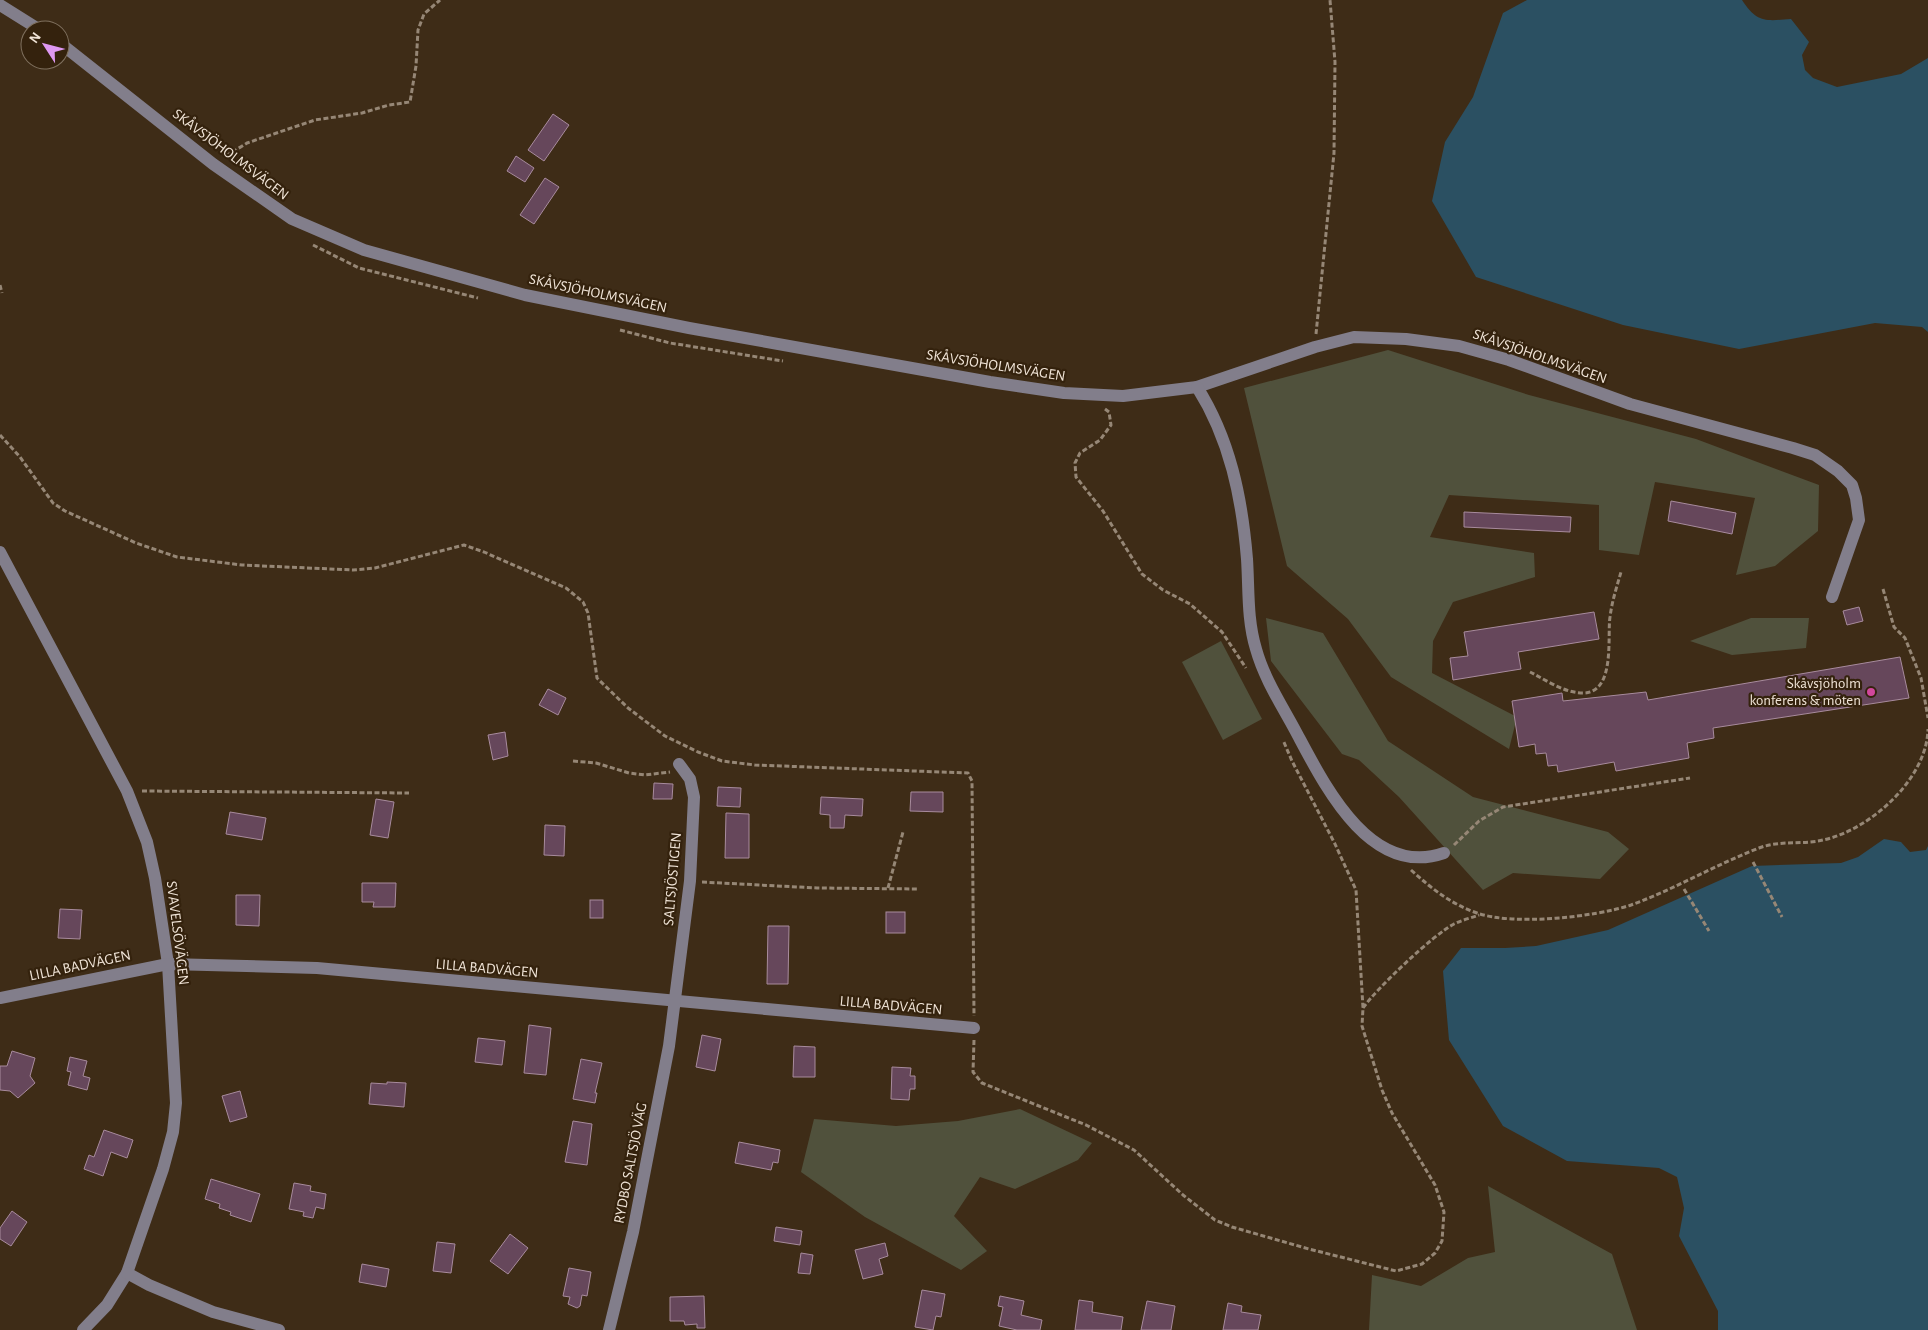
<svg xmlns="http://www.w3.org/2000/svg" width="1928" height="1330" font-family="'Alegreya Sans',sans-serif">
<rect width="100%" height="100%" fill="#3e2c17"/>
<!-- green -->
<g fill="#50513c">
<path d="M1388 350 1529 395 1696 439 1819 485 1818 531 1775 566 1736 575 1755 498 1655 482 1639 555 1599 550V505L1449 495 1430 537 1534 553 1535 577 1453 602 1433 641 1432 673 1517 717 1509 749 1391 677 1348 619 1287 566 1244 388Z"/>
<path d="M1266 618 1323 633 1388 741 1473 797 1608 832 1629 849 1600 879 1513 873 1483 890 1399 797 1359 760 1342 754 1271 661Z"/>
<path d="M1751 618H1809L1806 648 1732 655 1690 641Z"/>
<path d="M1221 641 1262 719 1223 740 1182 662Z"/>
<path d="M1020 1109 1092 1143 1078 1160 1015 1189 980 1177 954 1216 987 1251 961 1270 865 1217 801 1172 814 1119 896 1126 958 1121Z"/>
<path d="M1488 1186 1612 1254 1637 1330H1369L1372 1275 1421 1286 1468 1258 1495 1252Z"/>
</g>
<!-- water -->
<g fill="#2b5062">
<path d="M1527 0H1742C1757 23 1765 21 1791 19L1809 42 1802 55 1805 70 1813 78 1837 87 1901 74 1928 58V332L1922 327 1875 323 1739 349 1623 325 1476 277 1432 201 1445 142 1473 97 1503 13Z"/>
<path d="M1884 839 1901 842 1910 852 1926 850 1928 846V1330H1718V1311L1679 1236 1684 1208 1677 1177 1659 1168 1567 1161 1503 1126 1449 1040 1443 971 1461 948H1505L1536 946 1608 930 1752 866 1841 863 1858 857Z"/>
</g>
<!-- building -->
<g fill="#66475b" stroke="#a88b9d">
<path d="M553 114 569 125 544 161 528 150Z"/>
<path d="M516 156 534 168 525 182 507 171Z"/>
<path d="M545 178 559 187 534 224 520 215Z"/>
<path d="M1671 501 1736 513 1732 534 1668 521Z"/>
<path d="M1464 512 1571 517 1570 532 1464 527Z"/>
<path d="M1859 607 1863 621 1847 625 1843 611Z"/>
<path d="M1594 612 1599 639 1518 652 1521 669 1453 680 1450 658 1468 656 1464 632Z"/>
<path d="M1900 657 1909 698 1713 728 1714 738 1687 743 1689 758 1616 771 1614 762 1558 772 1557 765 1548 766 1546 753 1536 754 1535 744 1519 747 1512 701 1562 693 1563 701 1646 692 1648 700Z"/>
<path d="M548 689 566 698 558 715 539 705Z"/>
<path d="M505 732 508 756 493 760 488 735Z"/>
<path d="M654 783 673 784 672 799H653Z"/>
<path d="M718 787 741 788 740 807 717 806Z"/>
<path d="M911 792H943V812L910 811Z"/>
<path d="M821 797 863 799 862 816 845 815 844 828H830V815L820 814Z"/>
<path d="M376 799 394 802 388 838 370 835Z"/>
<path d="M230 812 266 818 262 840 226 834Z"/>
<path d="M726 813 749 814V858H725Z"/>
<path d="M545 825 565 826 564 856 544 855Z"/>
<path d="M362 883H396L395 907H373L374 902H362Z"/>
<path d="M236 895H260L259 926 236 925Z"/>
<rect x="590" y="900" width="13" height="18"/>
<path d="M60 909 82 910 80 939 58 938Z"/>
<rect x="886" y="912" width="19" height="21"/>
<path d="M768 926H789L788 984H767Z"/>
<path d="M529 1025 551 1028 546 1075 524 1073Z"/>
<path d="M702 1035 721 1039 715 1071 696 1067Z"/>
<path d="M478 1038 505 1041 502 1065 475 1062Z"/>
<path d="M794 1046 815 1047V1077H793Z"/>
<path d="M12 1051 35 1058 30 1076 35 1083 18 1098 10 1091 0 1090V1066H7Z"/>
<path d="M70 1057 87 1061 83 1076 90 1078 87 1090 68 1085 71 1072 67 1071Z"/>
<path d="M581 1059 602 1063 595 1093H597L595 1103 573 1099Z"/>
<path d="M892 1067 911 1068 910 1076H915V1089H910L909 1100 891 1099Z"/>
<path d="M387 1082 406 1083 404 1107 369 1104 371 1083 387 1084Z"/>
<path d="M240 1091 247 1117 230 1122 222 1096Z"/>
<path d="M573 1121 592 1124 587 1165 565 1162Z"/>
<path d="M104 1130 133 1140 127 1158 111 1152 103 1176 84 1169 89 1155 94 1157Z"/>
<path d="M739 1142 780 1150 778 1163 773 1162 771 1170 735 1163Z"/>
<path d="M211 1179 260 1194 251 1222 230 1215 231 1212 219 1208 220 1204 205 1199Z"/>
<path d="M294 1183 311 1186 310 1191 326 1194 324 1209 316 1207 313 1218 303 1216 304 1212 289 1209Z"/>
<path d="M12 1211 27 1222 11 1246 0 1239V1228Z"/>
<path d="M776 1227 802 1231 800 1245 774 1241Z"/>
<path d="M510 1234 528 1248 508 1274 490 1261Z"/>
<path d="M437 1242 455 1244 451 1273 433 1271Z"/>
<path d="M885 1243 888 1256 879 1259 883 1274 863 1279 855 1250Z"/>
<path d="M801 1253 813 1255 810 1274 798 1273Z"/>
<path d="M362 1264 389 1269 386 1287 359 1282Z"/>
<path d="M569 1268 591 1272 587 1296 582 1295 580 1306 577 1308 568 1304 570 1297 563 1296Z"/>
<path d="M922 1290 945 1294 941 1317 936 1316 933 1330 915 1327Z"/>
<path d="M704 1296 705 1328H697V1324L685 1325 684 1321H670V1297Z"/>
<path d="M1000 1296 1024 1301 1021 1315 1042 1320 1040 1330H1017L999 1326 1003 1307 998 1306Z"/>
<path d="M1079 1300 1093 1302 1092 1312 1123 1317 1121 1330H1075Z"/>
<path d="M1147 1301 1175 1306 1171 1330H1141Z"/>
<path d="M1228 1303 1242 1306 1241 1312 1261 1315 1258 1330H1223Z"/>
</g>
<g fill="none" stroke-linecap="round" stroke-linejoin="round">
<!-- path -->
<g stroke="#968776" stroke-width="3" stroke-dasharray="5 2.5" stroke-linecap="butt">
<path d="M226 156 247 143 315 120 362 113 389 105 410 102 416 66 418 30 424 14 440 0"/>
<path d="M313 245 359 268 478 298"/>
<path d="M0 285 2 293"/>
<path d="M620 330 670 343 783 361"/>
<path d="M1316 334 1334 153 1335 62 1330 0"/>
<path d="M1105 409 1109 412 1111 425 1100 440 1080 453 1075 463 1076 477 1103 511 1142 574 1163 590 1190 604 1222 632 1246 668"/>
<path d="M0 435 20 457 53 503 65 511 136 543 177 557 242 565 353 570 375 568 464 545 484 552 566 588 583 602 588 613 597 678 628 708 665 736 698 752 722 761 755 765 968 773 972 781 974 1016"/>
<path d="M1883 589 1894 627 1905 638 1921 678 1928 718"/>
<path d="M1530 672C1546 680 1564 693 1583 693 1616 693 1607 636 1610 617 1612 601 1617 586 1621 572"/>
<path d="M573 761 596 763 629 773 645 775 670 772"/>
<path d="M142 791 409 793"/>
<path d="M1454 845 1479 821 1503 807 1690 778"/>
<path d="M1753 862 1782 917"/>
<path d="M1411 870C1432 889 1451 904 1477 913 1513 926 1595 917 1631 905 1675 889 1715 865 1759 848 1780 840 1802 845 1823 840 1870 830 1927 779 1928 729"/>
<path d="M702 882 817 888 919 889"/>
<path d="M888 888 903 832"/>
<path d="M1684 889 1709 931"/>
<path d="M1363 1008C1376 989 1434 934 1454 924 1462 920 1471 918 1479 915"/>
<path d="M974 1040 973 1072 982 1083 1086 1125 1134 1150 1183 1195 1215 1220 1232 1227 1309 1249 1396 1271 1422 1264 1435 1253 1442 1241 1444 1212 1435 1185 1392 1113 1382 1090 1362 1026 1363 1008 1356 890 1335 844 1292 761 1283 740"/>
</g>
<!-- minor -->
<g stroke="#827e8b" stroke-width="12">
<path d="M0 5 40 30"/>
<path d="M60 43 213 164 292 219 364 250 525 295 689 328 990 382 1064 393 1123 396 1197 387 1315 347 1354 337 1406 339 1459 346 1509 360 1630 404 1793 448 1815 455 1838 471 1852 485 1856 498 1859 520 1832 597"/>
<path d="M1197 387C1230 439 1242 498 1247 559 1249 589 1247 620 1256 649 1264 678 1281 704 1295 730 1323 782 1369 879 1444 853"/>
<path d="M0 552 127 791 147 842 155 878 168 964 176 1103 173 1132 163 1169 127 1273 107 1305 83 1330"/>
<path d="M0 998 168 964 317 968 974 1028"/>
<path d="M127 1273 149 1285 213 1312 279 1330"/>
<path d="M609 1330 633 1232 669 1046 690 881 694 797 690 779 679 764"/>
</g>
</g>
<!-- markers -->
<circle fill="#d1479c" stroke="#34220d" stroke-width="2" cx="1871" cy="692" r="5"/>
<g text-anchor="middle" stroke-width="4.5" stroke-linejoin="round" paint-order="stroke">
<!-- street labels -->
<g font-size="15" fill="#f0e4d7" stroke="#34220d">
<text transform="translate(231 154) rotate(37)" y="5">SKÅVSJÖHOLMSVÄGEN</text>
<text transform="translate(598 293) rotate(12)" y="5">SKÅVSJÖHOLMSVÄGEN</text>
<text transform="translate(1540 356) rotate(19)" y="5">SKÅVSJÖHOLMSVÄGEN</text>
<text transform="translate(996 365) rotate(9)" y="5">SKÅVSJÖHOLMSVÄGEN</text>
<text transform="translate(672 879) rotate(-85)" y="5">SALTSJÖSTIGEN</text>
<text transform="translate(178 933) rotate(83)" y="5">SVAVELSÖVÄGEN</text>
<text transform="translate(80 965) rotate(-12)" y="5">LILLA BADVÄGEN</text>
<text transform="translate(487 968) rotate(5)" y="5">LILLA BADVÄGEN</text>
<text transform="translate(891 1005) rotate(5)" y="5">LILLA BADVÄGEN</text>
<text transform="translate(630 1163) rotate(-79)" y="5">RYDBO SALTSJÖ VÄG</text>
</g>
<!-- poi labels -->
<g font-size="15" fill="#f0e4d7" stroke="#34220d" text-anchor="end">
<text x="1861" y="688">Skåvsjöholm<tspan x="1861" dy="17">konferens &amp; möten</tspan></text>
</g>
</g>
<!-- north arrow -->
<g transform="translate(45 45) rotate(306)"><circle r="24" fill="#34220d" stroke="#7f705e"/>
<path d="M0-4L9 19L0 12L-9 19Z" fill="#de98f2"/>
<text y="-8" font-size="14" font-weight="bold" text-anchor="middle" fill="#f0e4d7">N</text>
</g>
</svg>
